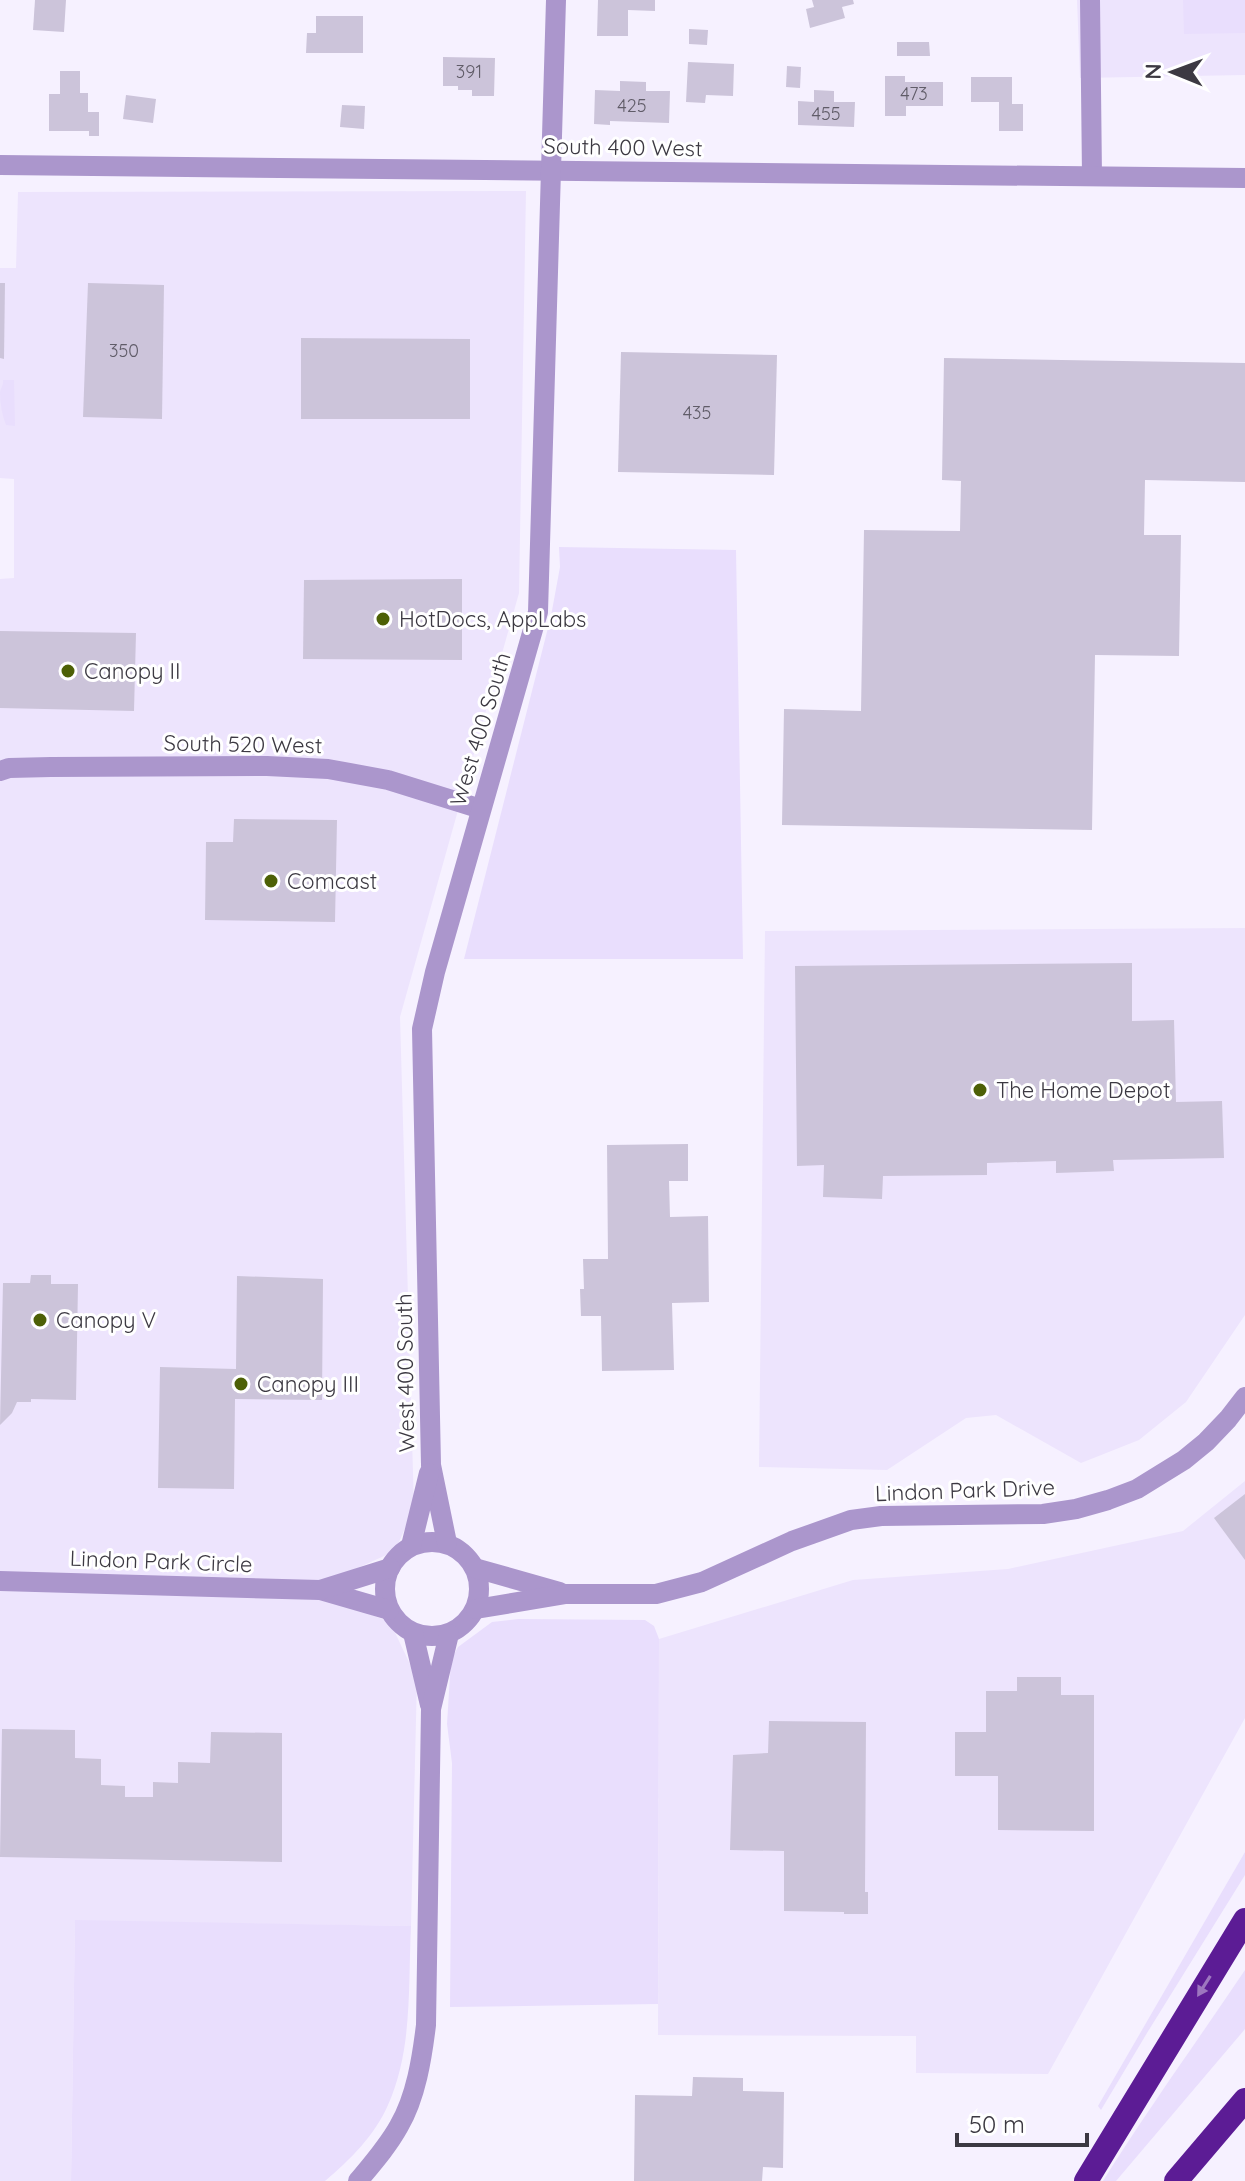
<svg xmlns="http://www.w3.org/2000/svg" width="1245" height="2181" font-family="Quicksand,sans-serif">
<rect width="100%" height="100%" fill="#f6f1ff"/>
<!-- built -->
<g fill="#ede4fd">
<path d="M1077 0H1245V75L1080 78Z"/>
<path d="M526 191 519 593 400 1017 414 1508 395 1551 351 1571V1607L390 1622 417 1679 411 1926 75 1921 71 2181H0V579L14 578V479L0 478V268H16L18 192Z"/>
<path d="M1245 928V1315L1186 1402 1139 1440 1081 1463 996 1415 966 1418 887 1470 759 1467 765 931Z"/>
<path d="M1245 1481V1718L1048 2074 916 2073V2036L658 2035 659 1639 853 1580 1008 1569 1183 1531Z"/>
</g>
<!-- green -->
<g fill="#e9defd">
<path d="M1183 0H1245V33L1184 34Z"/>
<path d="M3 380H14L15 426 6 425C2 415 0 404 0 392 1 388 4 384 3 380Z"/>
<path d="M559 547 736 550 743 959H464L551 616 560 567Z"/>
<path d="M518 1619 645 1620 654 1626 659 1639 658 2004 450 2007 452 1763 447 1724 451 1660 458 1647 492 1622Z"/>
<path d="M1245 1852V1875L1147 2033 1101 2110 1098 2106Z"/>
<path d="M75 1920 411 1926C408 1986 413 2049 388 2105 375 2135 350 2160 325 2181H71Z"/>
<path d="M1245 1970V2029L1116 2181H1103C1148 2109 1198 2040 1245 1970Z"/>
</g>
<!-- building -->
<g fill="#ccc4da">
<path d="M35 0H66L64 32 33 30Z"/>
<path d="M598 0H655V11L628 10V36H597Z"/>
<path d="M812 0H853L854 4 842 7 845 18 810 28 806 9 814 7Z"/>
<path d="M316 16H363V53H306L307 33H316Z"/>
<path d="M689 29 708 30 707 45 689 44Z"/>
<path d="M897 42H929L930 56H897Z"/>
<path d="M443 57 495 58 494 96H472V90H458V86H443Z"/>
<path d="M688 62 734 64 733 96 706 95 705 103 686 102Z"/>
<path d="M787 66 801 67 800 88 786 87Z"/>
<path d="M60 71H80V93H88V112H99V136H89V131H49V94H60Z"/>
<path d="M885 76H905V82H943V106H906V116H885Z"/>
<path d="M971 77H1012V104H1023V131H999V102H971Z"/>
<path d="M620 81 646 82V91H670L669 123 610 121V125L594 124 595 90 620 91Z"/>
<path d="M814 90 834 91V102H855L854 127 798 125V101L814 102Z"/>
<path d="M126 95 156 99 153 123 123 119Z"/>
<path d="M342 105 365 106 364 129 340 127Z"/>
<path d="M0 283H5L4 359 0 358Z"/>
<path d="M88 283 164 285 162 419 83 417Z"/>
<path d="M301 338 470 339V419H301Z"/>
<path d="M621 352 777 355 774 475 618 472Z"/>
<path d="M944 358 1245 363V482L1145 480 1144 535H1181L1179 656 1095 655 1092 830 782 825 784 709 861 711 864 530 960 531 961 481 942 480Z"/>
<path d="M462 579V660L303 659 304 580Z"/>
<path d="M0 631 136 633 134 711 0 708Z"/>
<path d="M234 819 337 820 335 922 205 920 206 842H233Z"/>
<path d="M1132 963V1021L1174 1020 1176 1102 1222 1101 1224 1158 1113 1160 1114 1171 1056 1173V1161L987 1163V1175L883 1176 882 1199 823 1197 824 1165 797 1166 795 966Z"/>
<path d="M688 1144V1181H669L670 1217 708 1216 709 1302 672 1303 674 1370 602 1371 601 1316H581L580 1289H584L583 1259H608L607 1145Z"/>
<path d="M31 1275H51V1284H78L76 1400 31 1399V1402H17L12 1413 0 1425 3 1283H30Z"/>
<path d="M237 1276 323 1279 322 1400 235 1399 234 1489 158 1488 160 1367 236 1369Z"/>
<path d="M1245 1494V1560L1214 1518Z"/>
<path d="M1017 1677H1061V1695H1094V1831L998 1830V1776H955V1732H986V1691H1017Z"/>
<path d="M769 1721 866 1722 865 1892H868V1914H844V1912L784 1911V1851L730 1850 733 1755 768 1753Z"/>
<path d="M2 1729 75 1730V1758L101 1759V1785L125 1786V1797H153V1782L178 1783V1762L210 1763 211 1732 282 1733V1862L0 1857Z"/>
<path d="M693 2077 743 2078V2091L784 2092 783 2168 763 2167 762 2181H634L635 2095 692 2096Z"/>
</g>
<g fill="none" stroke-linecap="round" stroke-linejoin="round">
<!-- minor -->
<g stroke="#ab96cc" stroke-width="20">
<path d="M1090 0 1092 176"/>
<path d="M0 165 1245 178"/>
<path d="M0 771 9 768 51 767 267 766 328 769 388 780 481 809"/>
<circle cx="432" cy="1589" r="47"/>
<path d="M447 1543 431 1465 422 1029 435 972 538 612 556 0"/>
<path d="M411 1546 429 1473"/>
<path d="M475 1568 560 1592"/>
<path d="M0 1581 320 1590 389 1610"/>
<path d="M320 1590 390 1568"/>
<path d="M476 1609 566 1594H656L702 1582 792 1541 851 1520 881 1516 1043 1514 1076 1509 1108 1500 1137 1489 1184 1460 1206 1442 1228 1419 1245 1397"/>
<path d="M413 1633 430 1705"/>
<path d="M358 2181C373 2163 388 2146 399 2126 416 2097 422 2058 426 2025L431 1709 449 1634"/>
</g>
<!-- highway -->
<g stroke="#5c1c95" stroke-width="24">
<path d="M1086 2181 1245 1920"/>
<path d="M1176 2181 1245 2100"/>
</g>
</g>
<!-- one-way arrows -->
<defs><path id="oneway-solid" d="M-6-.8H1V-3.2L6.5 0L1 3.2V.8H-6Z" transform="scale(2)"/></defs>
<use fill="#9d77bf" href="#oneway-solid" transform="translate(1204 1986) rotate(122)"/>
<!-- markers -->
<g fill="#4d6006" stroke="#fff" stroke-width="3">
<circle cx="383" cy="619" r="8"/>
<circle cx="68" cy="671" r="8"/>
<circle cx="271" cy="881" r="8"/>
<circle cx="980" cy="1090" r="8"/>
<circle cx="40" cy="1320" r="8"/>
<circle cx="241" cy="1384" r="8"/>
</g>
<g text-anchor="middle" stroke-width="6" stroke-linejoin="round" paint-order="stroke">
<!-- number labels -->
<g font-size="18" fill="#605c68">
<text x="469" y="78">391</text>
<text x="914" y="100">473</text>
<text x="632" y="112">425</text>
<text x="826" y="120">455</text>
<text x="124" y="357">350</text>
<text x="697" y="419">435</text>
</g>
<!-- street labels -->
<g font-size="22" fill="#3c3942" stroke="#fff">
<text transform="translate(623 147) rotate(1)" y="8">South 400 West</text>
<text transform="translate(480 729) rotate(-73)" y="8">West 400 South</text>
<text transform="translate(243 744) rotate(1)" y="8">South 520 West</text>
<text transform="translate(405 1373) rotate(-91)" y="8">West 400 South</text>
<text transform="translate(965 1490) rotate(-2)" y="8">Lindon Park Drive</text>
<text transform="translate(161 1561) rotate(2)" y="8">Lindon Park Circle</text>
</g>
<!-- poi labels -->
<g font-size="22" fill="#3c3942" stroke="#fff" text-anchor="start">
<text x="399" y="627">HotDocs, AppLabs</text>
<text x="84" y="679">Canopy II</text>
<text x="287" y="889">Comcast</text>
<text x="996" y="1098">The Home Depot</text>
<text x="56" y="1328">Canopy V</text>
<text x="257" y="1392">Canopy III</text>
</g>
</g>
<!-- north arrow -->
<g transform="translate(1173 72) rotate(271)" stroke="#ffffff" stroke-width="6" paint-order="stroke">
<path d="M0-6L14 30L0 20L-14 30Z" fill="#3c3942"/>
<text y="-12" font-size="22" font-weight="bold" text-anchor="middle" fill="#3c3942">N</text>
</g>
<!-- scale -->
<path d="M957 2133v12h130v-12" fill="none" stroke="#3c3942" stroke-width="4"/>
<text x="969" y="2133" font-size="24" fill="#3c3942" stroke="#ffffff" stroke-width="6" paint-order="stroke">50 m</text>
</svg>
